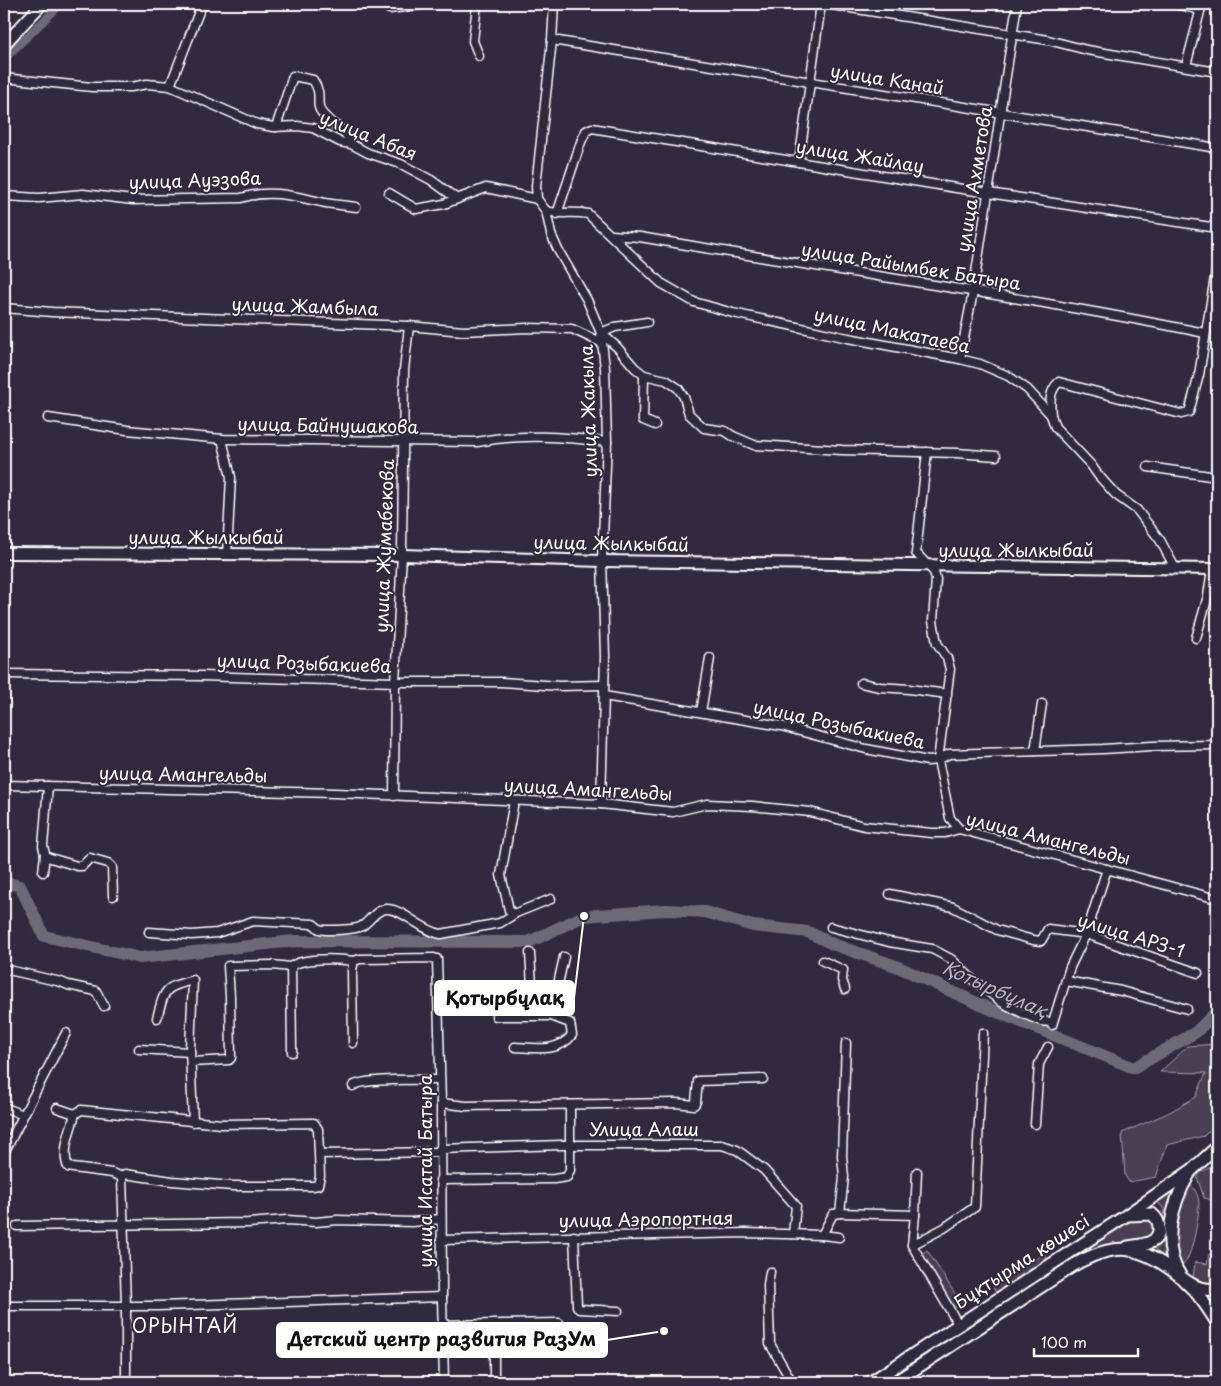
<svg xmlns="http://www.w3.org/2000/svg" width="1221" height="1386" font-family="'Playpen Sans',sans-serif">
<rect width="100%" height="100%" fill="#2f2a3d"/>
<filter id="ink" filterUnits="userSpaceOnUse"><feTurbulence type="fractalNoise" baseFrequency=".02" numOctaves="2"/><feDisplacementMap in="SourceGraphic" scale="10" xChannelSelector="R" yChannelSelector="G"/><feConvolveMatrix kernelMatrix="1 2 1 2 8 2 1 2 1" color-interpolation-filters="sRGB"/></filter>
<g filter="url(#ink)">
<!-- green -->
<g fill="#464152" stroke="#a2a0a8">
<path d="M1217 1044V1123L1204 1136 1167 1145 1156 1177 1129 1182 1125 1176 1122 1133 1168 1113 1196 1097 1206 1073 1160 1072 1188 1046Z"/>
<path d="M1217 1164V1201L1204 1198 1197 1177 1201 1172Z"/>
<path d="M1185 1179 1172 1204V1266L1152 1254C1164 1242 1164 1224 1163 1208L1156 1200Z"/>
<path d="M1189 1184C1195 1187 1199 1197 1199 1204 1199 1217 1192 1258 1183 1265 1171 1259 1175 1217 1179 1206 1182 1198 1186 1191 1189 1184Z"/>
<path d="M1151 1209 1156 1237 1084 1255 889 1382H881L1125 1223Z"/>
<path d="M927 1250 961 1303 954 1308 922 1254Z"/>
<path d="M1044 1254 1048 1260 996 1293 993 1286Z"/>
<path d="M1209 1254 1217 1256V1285L1207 1286 1193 1278 1195 1262 1207 1264Z"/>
</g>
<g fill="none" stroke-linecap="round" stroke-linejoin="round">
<!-- canal -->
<path stroke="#6d6a77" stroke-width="8" d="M4 59 61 4"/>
<!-- river -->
<path stroke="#6d6a77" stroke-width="12" d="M4 882 20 886 44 936 140 958 294 941 529 942 584 916 665 910 705 912 753 926 808 932 835 945 896 966 990 1009 1134 1068 1196 1032 1217 1011"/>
<defs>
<g id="street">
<path d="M192 4 201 8"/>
<path d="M477 4 473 41 479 56"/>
<path d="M554 4 552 40 536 186 537 199 546 211 551 234 558 250 587 300 601 333 605 368 607 442 602 561 605 656 601 804"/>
<path d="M826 4 1048 40 1087 50 1217 72"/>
<path d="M1176 4 1200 10"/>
<path d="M389 9 428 4"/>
<path d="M4 31 10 38"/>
<path d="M552 40 1217 148"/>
<path d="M1186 66 1202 4"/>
<path d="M4 78 92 87H131L147 84 170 86 257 124 273 127 297 126 313 128 340 142 351 144 368 153 401 164 431 180 457 199 486 188 537 199"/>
<path d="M170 86 202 4"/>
<path d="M276 127 293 76 313 80C315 83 317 87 318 91 320 99 316 106 322 113 331 125 347 129 351 144"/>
<path d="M799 162 821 4"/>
<path d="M389 193 416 209 444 204 457 199"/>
<path d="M4 196 39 198 83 194 133 200 241 198C269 189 294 196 321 202 332 205 345 205 356 207"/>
<path d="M546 211C560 215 573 211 588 214L661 283 694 302 733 313 848 338 960 359 980 364 1008 376 1027 389 1051 415 1055 427 1091 465 1098 475 1116 495 1137 510 1160 540 1175 568"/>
<path d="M557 214 581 142 586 131 592 128 956 188 1217 228"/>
<path d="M611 235 640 237C828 270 1018 295 1205 333"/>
<path d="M4 308 52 312 409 326 463 331 527 328 572 329 602 343"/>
<path d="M647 322 615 327 601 333 617 347 635 368 644 375 666 380 678 388 684 397 689 414 704 428 725 431 733 436 754 445 842 450 957 453 996 456"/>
<path d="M960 359 973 292 1017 4"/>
<path d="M644 375 643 420 655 425"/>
<path d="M1051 415C1050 402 1049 391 1059 382L1181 414 1189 412 1199 375 1217 265"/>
<path d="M48 418 127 430 222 439 477 442C521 433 564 437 607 442"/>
<path d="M222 439 231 477 227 555"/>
<path d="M927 452 916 553 934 572 936 579 933 621 937 643 947 658 950 669 938 760 950 818 959 829"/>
<path d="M1148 467 1217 477"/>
<path d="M1196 638 1208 596 1212 569"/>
<path d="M4 674 201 676 395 682H501L559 686 604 685"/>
<path d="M861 683 880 687 909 689 947 694"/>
<path d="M604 696 781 726 866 749 928 761 938 760 949 754 1103 749 1152 746 1217 745"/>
<path d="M701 712 710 658"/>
<path d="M1035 751 1042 704"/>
<path d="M4 785 335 793 601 804 673 812 707 804 752 806 810 812 864 826 932 833H945L959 829 1217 899"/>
<path d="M48 786 43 846 45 854 47 857 77 866H82L90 858 108 863 112 867 113 896"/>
<path d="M394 796 395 682 402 555 404 370 409 326"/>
<path d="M43 872 45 854"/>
<path d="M890 894 953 907 997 930 1033 940 1041 941 1048 929 1086 934 1198 973"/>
<path d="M513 914 509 910 501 875 514 801"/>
<path d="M831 927 889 942 932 949 951 959 972 979 1003 1003 1026 1015 1041 1021 1050 1022 1052 1025 1070 967 1086 934 1107 869"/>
<path d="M149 932 192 935 217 933 253 921 313 924C315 925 317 927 319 929 326 931 356 930 362 926 370 921 376 909 387 909 403 909 422 931 441 934L500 923 516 913 551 899"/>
<path d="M530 953 532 986"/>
<path d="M823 961 843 970 842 980 845 989"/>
<path d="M4 969 61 982 68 985 96 991 104 1006"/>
<path d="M1066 981 1121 991 1187 1009"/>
<path d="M496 1016H551L564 957"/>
<path d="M157 1018C165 989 163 988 193 980L190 1049 193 1122"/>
<path d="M353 1043 352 970 354 961 360 959 434 958 437 959 441 1103 442 1297 444 1382"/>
<path d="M846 1043 842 1156 844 1177 840 1213 915 1215 912 1245 958 1324"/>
<path d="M515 1047C535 1048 558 1053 572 1035L570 1023 551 1016"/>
<path d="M139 1049 190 1052"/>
<path d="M292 1052 291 967C301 957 340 959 354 961"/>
<path d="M191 1062 229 1060 231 1058 230 996 228 966 272 965 291 967"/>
<path d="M353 1086C362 1078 425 1080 440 1080"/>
<path d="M441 1103 466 1106 676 1103 694 1105 696 1102 698 1081 763 1079"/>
<path d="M4 1107 23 1115"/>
<path d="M57 1108 75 1114"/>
<path d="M1035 1124 1039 1064 1048 1047"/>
<path d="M440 1149 561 1145H722L737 1150 764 1170 796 1206 793 1234"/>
<path d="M4 1153 66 1033"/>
<path d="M319 1154 318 1129 314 1123 221 1124 81 1110 75 1114C71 1129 61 1152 68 1167L73 1168 112 1173 122 1177 125 1174 172 1181 232 1186H313L318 1185 320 1176 319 1154 440 1152"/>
<path d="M122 1177 126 1306V1382"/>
<path d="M440 1180 554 1179 567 1177 570 1170V1105"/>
<path d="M915 1215 917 1172"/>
<path d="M17 1226 248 1223 287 1220 316 1222 337 1220 412 1222 441 1219"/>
<path d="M822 1235 839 1237"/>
<path d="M574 1236 577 1306 579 1309 618 1311"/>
<path d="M441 1240 746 1233 822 1235 833 1214 840 1213"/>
<path d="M912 1245 944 1228 975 1207 983 1033"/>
<path d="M770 1272 768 1285 770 1344 792 1382"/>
<path d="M4 1306H158L442 1297"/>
<path d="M442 1325 559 1323"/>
<path d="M400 1382H444"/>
<path d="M494 1382V1324"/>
</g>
<g id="secondary">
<path d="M4 46 10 38 42 4"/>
<path d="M4 553 402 555 602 561 1217 569"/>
</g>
<g id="primary">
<path d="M1189 1174C1172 1203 1160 1246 1181 1277 1185 1282 1190 1286 1195 1291 1203 1301 1211 1312 1217 1323"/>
<path d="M1128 1247C1139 1245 1160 1245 1159 1228 1159 1222 1157 1218 1152 1214L1128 1215"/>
<path d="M871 1382 1127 1215 1192 1170 1217 1147"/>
<path d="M895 1382 1074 1265C1115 1242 1138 1244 1176 1273 1188 1283 1200 1292 1217 1289"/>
</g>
</defs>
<!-- street casing -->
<use href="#street" stroke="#fff" stroke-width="11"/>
<!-- secondary casing -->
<use href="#secondary" stroke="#fff" stroke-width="14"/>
<!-- primary casing -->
<use href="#primary" stroke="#fff" stroke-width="15"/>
<!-- street -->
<use href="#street" stroke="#2f2a3d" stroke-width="8"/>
<!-- secondary -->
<use href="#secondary" stroke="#2f2a3d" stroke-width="10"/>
<!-- primary -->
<use href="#primary" stroke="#2f2a3d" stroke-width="11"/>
</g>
</g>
<g text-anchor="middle" stroke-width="4" stroke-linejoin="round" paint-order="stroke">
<!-- street labels -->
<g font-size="18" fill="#fff" stroke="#2f2a3d">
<text transform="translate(887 80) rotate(9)" y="6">улица Канай</text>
<text transform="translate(368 136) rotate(22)" y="6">улица Абая</text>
<text transform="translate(860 157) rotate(9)" y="6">улица Жайлау</text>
<text transform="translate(975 179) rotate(-81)" y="6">улица Ахметова</text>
<text transform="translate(195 181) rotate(-2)" y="6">улица Ауэзова</text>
<text transform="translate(911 267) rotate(9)" y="6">улица Райымбек Батыра</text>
<text transform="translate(305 307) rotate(2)" y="6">улица Жамбыла</text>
<text transform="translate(892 331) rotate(12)" y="6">улица Макатаева</text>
<text transform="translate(589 411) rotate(-92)" y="6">улица Жакыла</text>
<text transform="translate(328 426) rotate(1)" y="6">улица Байнушакова</text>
<text x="206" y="544">улица Жылкыбай</text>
<text transform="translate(611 544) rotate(1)" y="6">улица Жылкыбай</text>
<text transform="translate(385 546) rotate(-88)" y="6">улица Жумабекова</text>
<text x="1016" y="557">улица Жылкыбай</text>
<text transform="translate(304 664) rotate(2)" y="6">улица Розыбакиева</text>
<text transform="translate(839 725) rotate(12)" y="6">улица Розыбакиева</text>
<text transform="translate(183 775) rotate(1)" y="6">улица Амангельды</text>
<text transform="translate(588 790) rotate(3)" y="6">улица Амангельды</text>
<text transform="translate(1048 839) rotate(14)" y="6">улица Амангельды</text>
<text transform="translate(1131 936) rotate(17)" y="6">улица АРЗ-1</text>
<text x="644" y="1136">Улица Алаш</text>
<text transform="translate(426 1171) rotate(-90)" y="6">улица Исатай Батыра</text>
<text transform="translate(646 1220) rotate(-1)" y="6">улица Аэропортная</text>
<text transform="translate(1022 1262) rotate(-33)" y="6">Бұқтырма көшесі</text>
</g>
<!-- water labels -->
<g font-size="19" font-style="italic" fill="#b6b4bb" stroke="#2f2a3d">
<text transform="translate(995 989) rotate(24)" y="7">Қотырбұлақ</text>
</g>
<!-- neighbourhood labels -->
<g font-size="19" letter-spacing="1" fill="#fff" stroke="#2f2a3d">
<text x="185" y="1333">ОРЫНТАЙ</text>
</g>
</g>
<!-- callouts -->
<path fill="none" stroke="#fff" stroke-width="2" d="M584 916L574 998M664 1331L607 1340"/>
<g fill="#fff" stroke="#2f2a3d" stroke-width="2">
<circle cx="584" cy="916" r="5"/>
<circle cx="664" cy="1331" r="5"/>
</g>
<g fill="#fff" stroke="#fff" stroke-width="2">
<rect x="435" y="981" width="139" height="34" rx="5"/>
<rect x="277" y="1323" width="330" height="34" rx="5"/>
</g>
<g font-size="19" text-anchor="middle" font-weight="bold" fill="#111">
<text x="505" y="1005">Қотырбұлақ</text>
<text x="442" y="1346">Детский центр развития РазУм</text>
</g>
<!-- margin -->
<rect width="1221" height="1386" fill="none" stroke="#2f2a3d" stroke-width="20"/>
<rect x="10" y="10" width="1201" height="1366" fill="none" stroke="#fff" stroke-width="2" filter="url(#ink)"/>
<!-- scale -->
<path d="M1034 1348v8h104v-8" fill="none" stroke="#ffffff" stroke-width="2.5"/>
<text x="1041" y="1348" font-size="15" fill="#ffffff" stroke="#2f2a3d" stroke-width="4" paint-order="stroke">100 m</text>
</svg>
